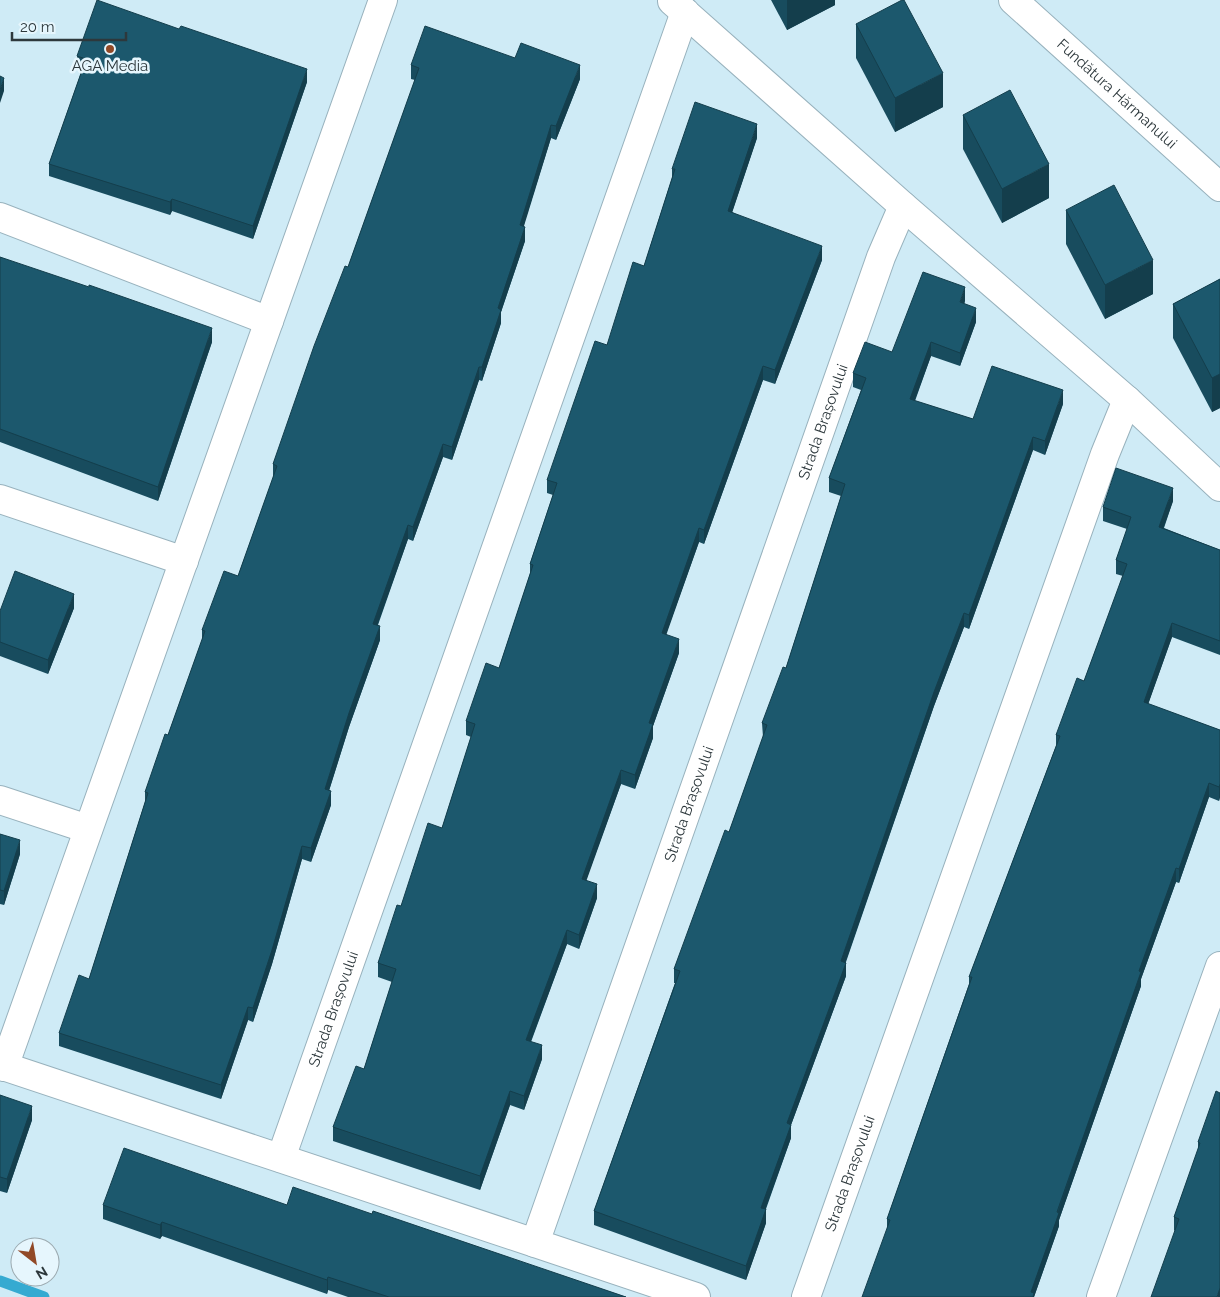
<svg xmlns="http://www.w3.org/2000/svg" width="1220" height="1297" font-family="Raleway,sans-serif">
<rect width="100%" height="100%" fill="#cfebf6"/>
<g fill="none" stroke-linecap="round" stroke-linejoin="round">
<!-- stream -->
<path stroke="#35aad1" stroke-width="11" d="M0 1281 44 1297"/>
<defs>
<g id="minor">
<path id="s1" d="M1013 0 1220 187"/>
<path d="M672 1 903 206 1127 400 1220 487"/>
<path d="M0 217 269 321"/>
<path d="M0 499 184 561"/>
<path d="M0 800 88 829"/>
<path d="M0 1065 535 1243"/>
<path d="M4 1067 383 0"/>
<path id="s2" d="M281 1158 685 12"/>
<path id="s3" d="M696 1297 535 1243 881 257 903 206"/>
<path id="s4" d="M806 1297 1105 454 1127 400"/>
<path d="M1101 1297 1220 966"/>
</g>
</defs>
<!-- minor casing -->
<use href="#minor" stroke="#98b2bd" stroke-width="30"/>
<!-- minor -->
<use href="#minor" stroke="#fff" stroke-width="28"/>
</g>
<!-- wall -->
<g fill="#184c5e">
<path d="M771 0H835V5L787 30Z"/>
<path d="M856 24 943 107 895 132 856 58Z"/>
<path d="M77 56 307 82 253 239 172 211 170 215 49 176V164L82 70 77 69Z"/>
<path d="M515 58 580 79 556 140 551 138 523 227 525 241 501 312V323L482 381 479 380 452 460 443 457 413 541 408 539 378 625 380 640 349 727 329 791 331 805 311 862 302 859 272 964 253 1022 248 1020 221 1099 59 1046V1033L89 979 145 802V792L168 735 202 640V630L238 576 273 478V464L348 267 415 80 411 79V65Z"/>
<path d="M963 115 1049 198 1002 223 963 149Z"/>
<path d="M757 138 732 212 822 260 775 384 763 380 704 544 699 542 666 634 679 653 653 726V738L635 789 621 784 586 880 597 898 579 949 567 944 531 1042 542 1059 524 1110 510 1105 480 1190 333 1141V1127L364 1069 392 982 378 977V963L401 906 442 828 471 737 466 735V721L499 668 530 574V564L553 495 547 493V480L607 345 644 266 672 178V169Z"/>
<path d="M1066 210 1153 294 1105 319 1066 244Z"/>
<path d="M0 257 212 342 158 501 0 442Z"/>
<path d="M1220 279V408L1212 412 1173 338V304Z"/>
<path d="M965 301 964 304 976 322 960 366 931 356 915 401 973 419 1063 404 1045 455 1033 450 969 629 964 627 934 706 846 962V976L791 1125V1138L766 1209V1223L746 1280 594 1225V1211L675 983H674V969L729 832 763 737 762 723 786 668 841 496 829 492V478L861 390 853 387V373L892 352Z"/>
<path d="M1173 501 1164 528 1220 550V655L1172 637 1148 704 1220 730V797L1219 801 1209 797 1179 883 1176 882 1141 979V986L1059 1220V1226L1034 1297 887 1229V1219L969 984V977L1056 746V735L1084 681 1123 576 1116 574V560L1127 529 1103 521V507Z"/>
<path d="M74 608 48 674 0 656V611Z"/>
<path d="M0 834 20 854 4 905 0 904Z"/>
<path d="M1220 1093V1297L1175 1231 1174 1230V1217L1198 1150V1142Z"/>
<path d="M0 1095 32 1120 7 1193 0 1191Z"/>
<path d="M103 1205H287L372 1214 626 1297H348L328 1290 327 1294 162 1236 160 1239 103 1219Z"/>
</g>
<!-- shaded-wall -->
<g fill="#143e4c">
<path d="M787 0H835V5L787 30Z"/>
<path d="M580 65V79L556 140V126Z"/>
<path d="M307 69V82L253 239V226Z"/>
<path d="M943 73V107L895 132V98Z"/>
<path d="M4 78V91L0 103V90Z"/>
<path d="M757 124V138L728 225V211Z"/>
<path d="M551 125V138L520 239V225Z"/>
<path d="M1049 164V198L1002 223V189Z"/>
<path d="M172 199V211L170 215V202Z"/>
<path d="M525 227V241L501 312V323L482 381V367L498 308Z"/>
<path d="M822 246V260L775 384V370Z"/>
<path d="M1153 260V294L1105 319V285Z"/>
<path d="M965 287V301L960 316V302Z"/>
<path d="M976 308V322L960 366V353Z"/>
<path d="M212 328V342L158 501V487Z"/>
<path d="M931 342V356L910 413V399Z"/>
<path d="M763 366V380L704 544V530Z"/>
<path d="M479 367V380L452 460V447Z"/>
<path d="M1220 374V408L1212 412V378Z"/>
<path d="M1063 390V404L1045 455V441Z"/>
<path d="M1033 437V450L969 629V615Z"/>
<path d="M443 444V457L413 541V527Z"/>
<path d="M1173 488V501L1159 540V527Z"/>
<path d="M408 525V539L373 637V624Z"/>
<path d="M699 528V542L662 647V633Z"/>
<path d="M74 594V608L48 674V660Z"/>
<path d="M964 613V627L934 706 841 975V961L934 692Z"/>
<path d="M1172 623V637L1144 716V702Z"/>
<path d="M380 626V640L349 727 325 803V789L349 713Z"/>
<path d="M679 639V653L653 726V738L635 789V775L649 723Z"/>
<path d="M621 770V784L582 893V879Z"/>
<path d="M1209 783V797L1179 883V869Z"/>
<path d="M1220 784V797L1219 801V787Z"/>
<path d="M331 791V805L311 862V848Z"/>
<path d="M20 840V854L4 905V891Z"/>
<path d="M302 846V859L272 964 253 1022V1008Z"/>
<path d="M1176 868V882L1141 979V986L1059 1220V1226L1034 1297H1031V1292L1139 971Z"/>
<path d="M597 884V898L579 949V935Z"/>
<path d="M567 930V944L526 1054V1040Z"/>
<path d="M846 963V976L791 1125V1138L761 1221V1208L787 1123Z"/>
<path d="M248 1007V1020L221 1099V1085Z"/>
<path d="M542 1045V1059L524 1110V1096Z"/>
<path d="M510 1091V1105L480 1190V1176Z"/>
<path d="M32 1106V1120L7 1193V1179Z"/>
<path d="M766 1209V1223L746 1280V1266Z"/>
<path d="M162 1222V1236L160 1239V1225Z"/>
<path d="M328 1277V1290L327 1294V1280Z"/>
<path d="M1220 1288V1297H1217Z"/>
</g>
<!-- building -->
<g fill="#1c586d" stroke="#143e4c">
<path d="M97 0 179 29 181 26 307 69 253 226 172 199 170 202 49 164 86 59 77 56Z"/>
<path d="M902 0H904L943 73 895 98 856 24Z"/>
<path d="M425 26 515 58 521 43 580 65 556 126 551 125 520 225 525 227 498 308 501 310 482 367H479L452 447 443 444 413 527 408 525 373 624 380 626 349 713 325 789 331 791 311 848 302 846 272 950 253 1008 248 1007 221 1085 59 1033 79 975 89 979 148 793 145 792 165 734 168 735 205 631 202 630 224 571 238 576 277 466 273 464 314 346 345 266 348 267 419 68 411 65Z"/>
<path d="M0 76 4 78 0 90Z"/>
<path d="M1010 90 1049 164 1002 189 963 115Z"/>
<path d="M695 102 757 124 728 211 822 246 775 370 763 366 704 530 699 528 662 633 679 639 649 723 653 724 635 775 621 770 582 879 597 884 579 935 567 930 526 1040 542 1045 524 1096 510 1091 480 1176 333 1127 356 1066 364 1069 396 969 378 963 397 905 401 906 428 823 442 828 475 724 466 721 486 663 499 668 533 565 530 564 557 483 547 480 595 341 607 345 633 262 644 266 675 169H672Z"/>
<path d="M1114 185 1153 260 1105 285 1066 210Z"/>
<path d="M0 257 89 287V285L212 328 158 487 0 429Z"/>
<path d="M923 272 965 287 960 302 976 308 960 353 931 342 910 399 973 419 992 366 1063 390 1045 441 1033 437 969 615 964 613 934 692 841 961 846 963 787 1123 791 1125 761 1208 766 1209 746 1266 594 1211 680 971 674 969 725 830 729 832 767 725 762 723 783 667 786 668 845 484 829 478 866 378 853 373 865 342 892 352Z"/>
<path d="M1220 279V374L1212 378 1173 304Z"/>
<path d="M1116 468 1173 488 1159 527 1220 550V641L1172 623 1144 702 1220 730V784L1219 787 1209 783 1179 869 1176 868 1139 971 1141 972 1057 1212 1059 1213 1031 1292 1034 1293 1033 1297H862L890 1220 887 1219 972 977H969L1060 736 1056 735 1077 678 1084 681 1127 564 1116 560 1131 517 1103 507Z"/>
<path d="M15 571 74 594 48 660 0 642V611Z"/>
<path d="M0 834 20 840 4 891 0 890Z"/>
<path d="M1216 1091 1220 1093V1288L1217 1297H1151L1179 1219 1174 1217 1200 1143 1198 1142Z"/>
<path d="M0 1095 32 1106 7 1179 0 1177Z"/>
<path d="M124 1148 287 1205 293 1187 372 1214 373 1211 626 1297H389L328 1277 327 1280 162 1222 160 1225 103 1205Z"/>
</g>
<!-- markers -->
<circle fill="#914927" stroke="#e6f6fd" stroke-width="2" cx="110" cy="49" r="5"/>
<g text-anchor="middle" stroke-width="5" stroke-linejoin="round" paint-order="stroke">
<!-- poi labels -->
<g font-size="15" fill="#2d383c" stroke="#e6f6fd">
<text x="110" y="71">AGA Media</text>
</g>
<!-- street labels -->
<g font-size="15" fill="#2d383c" stroke="#e6f6fd">
<text dy="5" stroke="none"><textPath href="#s1" startOffset="140">Fundătura Hărmanului</textPath></text>
<text dy="5" stroke="none"><textPath href="#s3" startOffset="1040">Strada Brașovului</textPath></text>
<text dy="5" stroke="none"><textPath href="#s3" startOffset="635">Strada Brașovului</textPath></text>
<text dy="5" stroke="none"><textPath href="#s2" startOffset="158">Strada Brașovului</textPath></text>
<text dy="5" stroke="none"><textPath href="#s4" startOffset="131">Strada Brașovului</textPath></text>
</g>
</g>
<!-- north arrow -->
<g transform="translate(35 1262) rotate(149)"><circle r="24" fill="#e6f6fd" stroke="#9caab0"/>
<path d="M0-4L9 19L0 12L-9 19Z" fill="#914927"/>
<text y="-8" font-size="14" font-weight="bold" text-anchor="middle" fill="#2d383c">N</text>
</g>
<!-- scale -->
<path d="M12 32v8h114v-8" fill="none" stroke="#2d383c" stroke-width="2.5"/>
<text x="20" y="32" font-size="15" fill="#2d383c" stroke="#e6f6fd" stroke-width="4" paint-order="stroke">20 m</text>
</svg>
